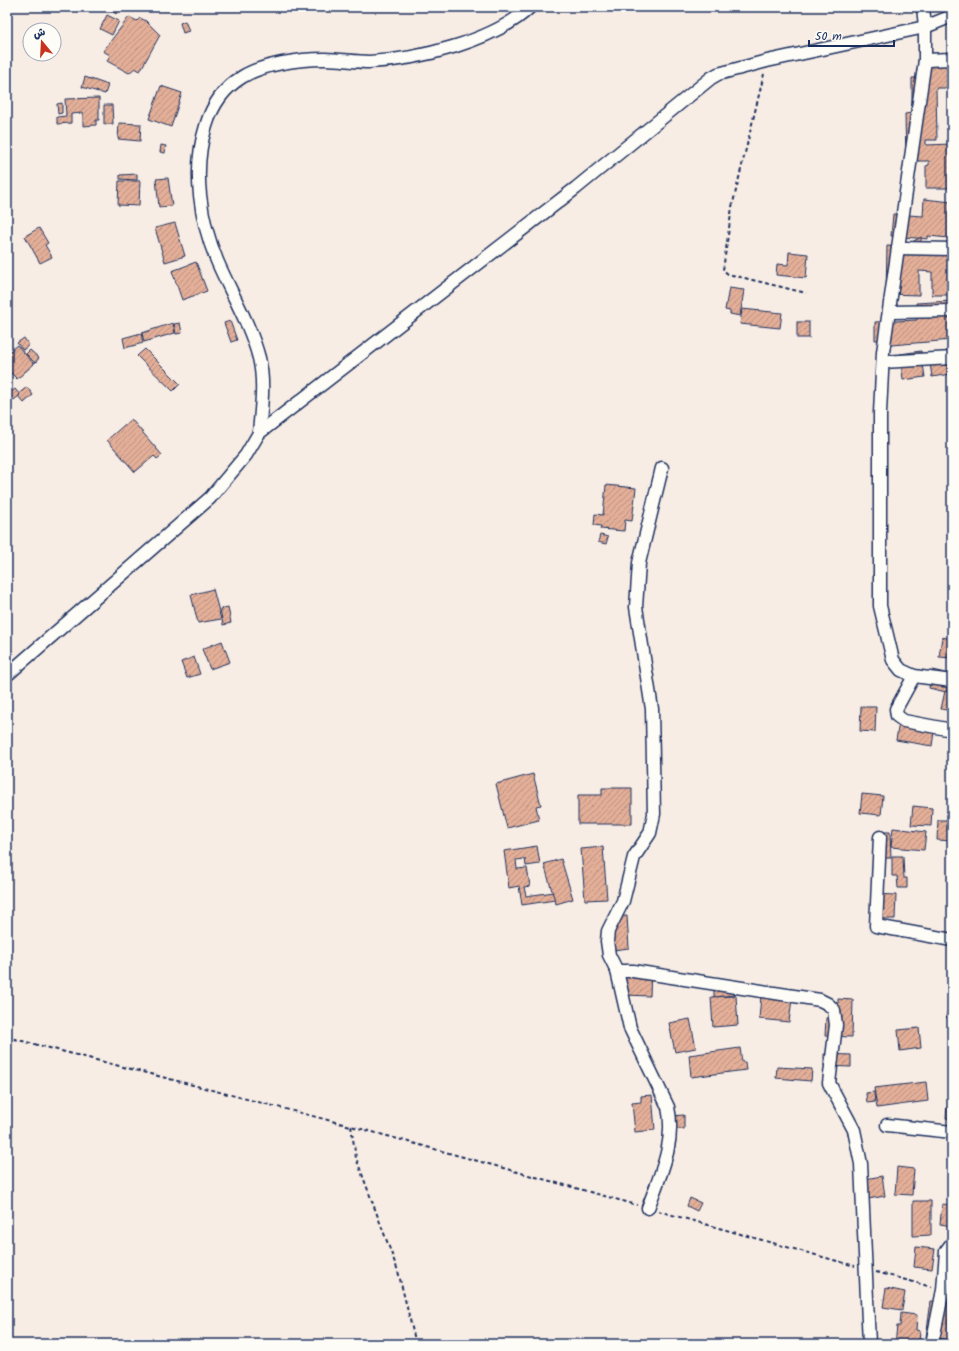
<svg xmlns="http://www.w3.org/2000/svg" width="959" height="1351" font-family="Kalam,'Playpen Sans Arabic',sans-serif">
<defs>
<pattern id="building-hatch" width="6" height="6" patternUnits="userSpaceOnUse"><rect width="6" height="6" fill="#e4af98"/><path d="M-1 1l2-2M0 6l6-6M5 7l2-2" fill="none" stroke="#b88f7f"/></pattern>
</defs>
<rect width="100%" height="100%" fill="#f8ede4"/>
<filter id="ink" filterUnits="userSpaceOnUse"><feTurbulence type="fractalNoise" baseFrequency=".025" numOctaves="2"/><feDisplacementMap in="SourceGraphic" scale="8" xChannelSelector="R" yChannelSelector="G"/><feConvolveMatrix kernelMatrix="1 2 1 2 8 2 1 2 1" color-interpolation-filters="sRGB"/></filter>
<g filter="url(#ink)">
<!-- building -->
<g fill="url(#building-hatch)" stroke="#1b2f5e">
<path d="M113 7H121L116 14 111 10Z"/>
<path d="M107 15 119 21 112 35 100 29Z"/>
<path d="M129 17 137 21 140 18 146 21 160 35 140 71 135 68 129 73 107 61 110 55 103 51Z"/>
<path d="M185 21 189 31 183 33 180 23Z"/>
<path d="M952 57V88H936L937 140H926V145L952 144V188H926V166L929 165V161H906L905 114 912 113V78H919V58Z"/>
<path d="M85 77 108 85 105 94 82 87Z"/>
<path d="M161 86 182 93 171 127 149 119Z"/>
<path d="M99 98V120H96V125L83 126V113L71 114V123L57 124V117L66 116 65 99Z"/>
<path d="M62 103V113L58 114 57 104Z"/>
<path d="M104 105H112L113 124H104Z"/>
<path d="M119 123 141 124 140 141 118 139Z"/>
<path d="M161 145 166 146 165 153 160 152Z"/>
<path d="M137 174V180L120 179V175Z"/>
<path d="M168 178 172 206 159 207 156 179Z"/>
<path d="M119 181H140L139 206 118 205Z"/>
<path d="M924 199 952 202 949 238 928 236V239L891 236 893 214 923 216Z"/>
<path d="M175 223 185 256 165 262 155 228Z"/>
<path d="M39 228 48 243 45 245 52 257 40 263 25 236Z"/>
<path d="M921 237V245L951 244 952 295H932V272L919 271V295L886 294 887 246 903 247Z"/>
<path d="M789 252 808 254 806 278 776 275 777 264 788 265Z"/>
<path d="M196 262 207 291 182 300 172 271Z"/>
<path d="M729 288 744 290 740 316 730 314V311L725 310Z"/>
<path d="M952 301V340L891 345 890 339 875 340V322L917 320 916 303Z"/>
<path d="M742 309 782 313 780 328 740 324Z"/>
<path d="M230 321 237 340 231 342 224 323Z"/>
<rect x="797" y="322" width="12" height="16"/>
<path d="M173 323 175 333 144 342 142 333Z"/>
<path d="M180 323 182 333 176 334 174 324Z"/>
<path d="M141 333 143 343 125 348 123 338Z"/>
<path d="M24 338 29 345 23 350 17 343Z"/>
<path d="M17 345 34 364 17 379 7 369V354Z"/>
<path d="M145 349 180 384 173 391 137 356Z"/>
<path d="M30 350 39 358 35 363 26 354Z"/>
<path d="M921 351 925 377 903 380 900 354Z"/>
<path d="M947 353 951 374 932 377 929 356Z"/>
<path d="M27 387 33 395 24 403 17 395Z"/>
<path d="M15 389 20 395 14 400 9 394Z"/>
<path d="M131 419 162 455 157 459 154 456 135 472 107 440Z"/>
<path d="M606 485 636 488 632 521 625 520 624 531 600 529 601 526 594 525 595 514 603 515Z"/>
<path d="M600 535 608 537 606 544 598 542Z"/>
<path d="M213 589 221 619 198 623 191 595Z"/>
<path d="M228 607 231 623 223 625 220 609Z"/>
<path d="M942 637 952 639V658L939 657Z"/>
<path d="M222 641 230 662 210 669 202 649Z"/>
<path d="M194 657 200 674 187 678 181 662Z"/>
<path d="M933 670 951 674 946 692 929 688Z"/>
<path d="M945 691 952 692V711L941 709Z"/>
<path d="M861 707H876L875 732 860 731Z"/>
<path d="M900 717 952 726V751L947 750 949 735 934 732 932 746 896 740Z"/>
<path d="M533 774 541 805 536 806 539 820 507 828 496 784Z"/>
<path d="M602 788H632V824H578V795H602Z"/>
<path d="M862 794 883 796 881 815 860 813Z"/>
<path d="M913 806 932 808 931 826 911 825Z"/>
<path d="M938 820H952V841L937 840Z"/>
<path d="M893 828 926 832 924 850 891 847Z"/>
<path d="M876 832H890L891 858H875Z"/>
<path d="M537 846 540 864 526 866 525 859 516 860 517 869 527 868 530 886 524 887 526 896 554 892 555 900 522 905 519 886 509 888 504 851Z"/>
<path d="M603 847 607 899 585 900 581 849Z"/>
<path d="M892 856H903L904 878H907V888H898L897 876H892Z"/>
<path d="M561 859 573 899 556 904 544 864Z"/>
<path d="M874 894 896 895 895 919H873Z"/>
<path d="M627 916 629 948 613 950 611 924 613 917Z"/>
<path d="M625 968 651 969 650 996 624 995Z"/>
<path d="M734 987 735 995 714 997V989Z"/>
<path d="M736 996 738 1025 713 1027 711 997Z"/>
<path d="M761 996 792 999 789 1022 759 1019Z"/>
<path d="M838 999 853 1000 852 1037 825 1036 826 1018 838 1019Z"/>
<path d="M948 1008 952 1009V1019L946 1017Z"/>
<path d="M690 1019 696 1048 675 1052 669 1023Z"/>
<path d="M919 1028 921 1048 900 1051 898 1030Z"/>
<path d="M740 1048 742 1062H745L746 1070 691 1077 689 1055Z"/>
<path d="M824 1054 851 1055V1067L824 1066Z"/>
<path d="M777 1067 812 1069 811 1081 776 1078Z"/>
<path d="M926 1082 928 1101 877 1108 874 1088Z"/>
<path d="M874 1092 875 1102 867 1103 866 1093Z"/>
<path d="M652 1095 655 1130 635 1132 632 1103 641 1102V1096Z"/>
<path d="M947 1107H952V1119L946 1118Z"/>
<path d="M684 1115V1129L670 1130 669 1116Z"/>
<path d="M897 1167 914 1169 912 1195 895 1194Z"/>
<path d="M882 1176 885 1196 868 1199 865 1179Z"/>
<path d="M690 1198 701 1203 697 1211 687 1206Z"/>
<path d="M913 1201H931V1235L913 1236Z"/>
<path d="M942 1204 952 1205V1226L940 1224Z"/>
<path d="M916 1247 935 1249 932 1269 914 1267Z"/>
<path d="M886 1288 905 1292 902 1310 883 1307Z"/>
<path d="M931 1301 951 1303 948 1324 952 1325V1340L926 1337Z"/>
<path d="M901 1313 917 1315 916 1330 920 1331 919 1344H895L897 1326H900Z"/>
</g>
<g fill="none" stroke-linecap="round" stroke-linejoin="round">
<defs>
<g id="street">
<path d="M923 7 925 27V60L883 352 880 413V606L893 660 901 670 914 676 952 681"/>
<path d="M925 60 952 59"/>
<path d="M898 248 952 249"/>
<path d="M890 312 952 311"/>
<path d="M883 362 952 358"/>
<path d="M259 433C261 408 265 383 259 358 250 324 232 295 218 263 200 221 192 170 206 126 212 106 224 88 242 77 263 64 299 59 325 59 340 59 355 62 369 62 417 60 495 41 530 7"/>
<path d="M662 468 639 563 636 607 652 709 654 814 650 833 634 857 623 901 608 931 607 941 609 955 617 971H633L820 1000 828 1004 834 1010 836 1025 829 1083 854 1130 861 1164 869 1344"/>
<path d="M7 675 210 498 246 455 259 433 576 188 711 78 718 74 767 61 925 27 952 16"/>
<path d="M914 676 896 709 897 716 904 721 952 730"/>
<path d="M880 837 876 926 952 940"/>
<path d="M617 971 630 1028 668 1107C676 1143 660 1175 648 1208"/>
<path d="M887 1125 952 1132"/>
<path d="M932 1344 943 1290 946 1251 952 1243"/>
</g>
</defs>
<!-- street casing -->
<use href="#street" stroke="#1b2f5e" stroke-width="15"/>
<!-- path -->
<g stroke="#1b2f5e" stroke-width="2" stroke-dasharray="4 3" stroke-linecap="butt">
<path d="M764 74 732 207 723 270 728 274 806 293"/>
<path d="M7 1037 351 1126 637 1205"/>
<path d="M351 1126 356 1158 398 1271 416 1344"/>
<path d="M658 1211 855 1266"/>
<path d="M876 1272 932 1287"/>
</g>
<!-- street -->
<use href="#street" stroke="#fdfcf7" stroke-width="12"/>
</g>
</g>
<!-- margin -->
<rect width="959" height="1351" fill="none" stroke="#fdfcf7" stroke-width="24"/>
<rect x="12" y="12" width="935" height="1327" fill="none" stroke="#1b2f5e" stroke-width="1.5" filter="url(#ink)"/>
<!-- north arrow -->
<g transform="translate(42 42) rotate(342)"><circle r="19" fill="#fdfcf7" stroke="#a3aaba"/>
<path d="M0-3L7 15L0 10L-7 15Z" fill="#c8321e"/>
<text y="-6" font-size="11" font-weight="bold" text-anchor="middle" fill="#1b2f5e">ش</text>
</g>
<!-- scale -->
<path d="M809 40v6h85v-6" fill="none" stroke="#1b2f5e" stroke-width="2"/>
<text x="815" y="40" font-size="12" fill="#1b2f5e" stroke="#fdfcf7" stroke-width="3" paint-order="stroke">50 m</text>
</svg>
